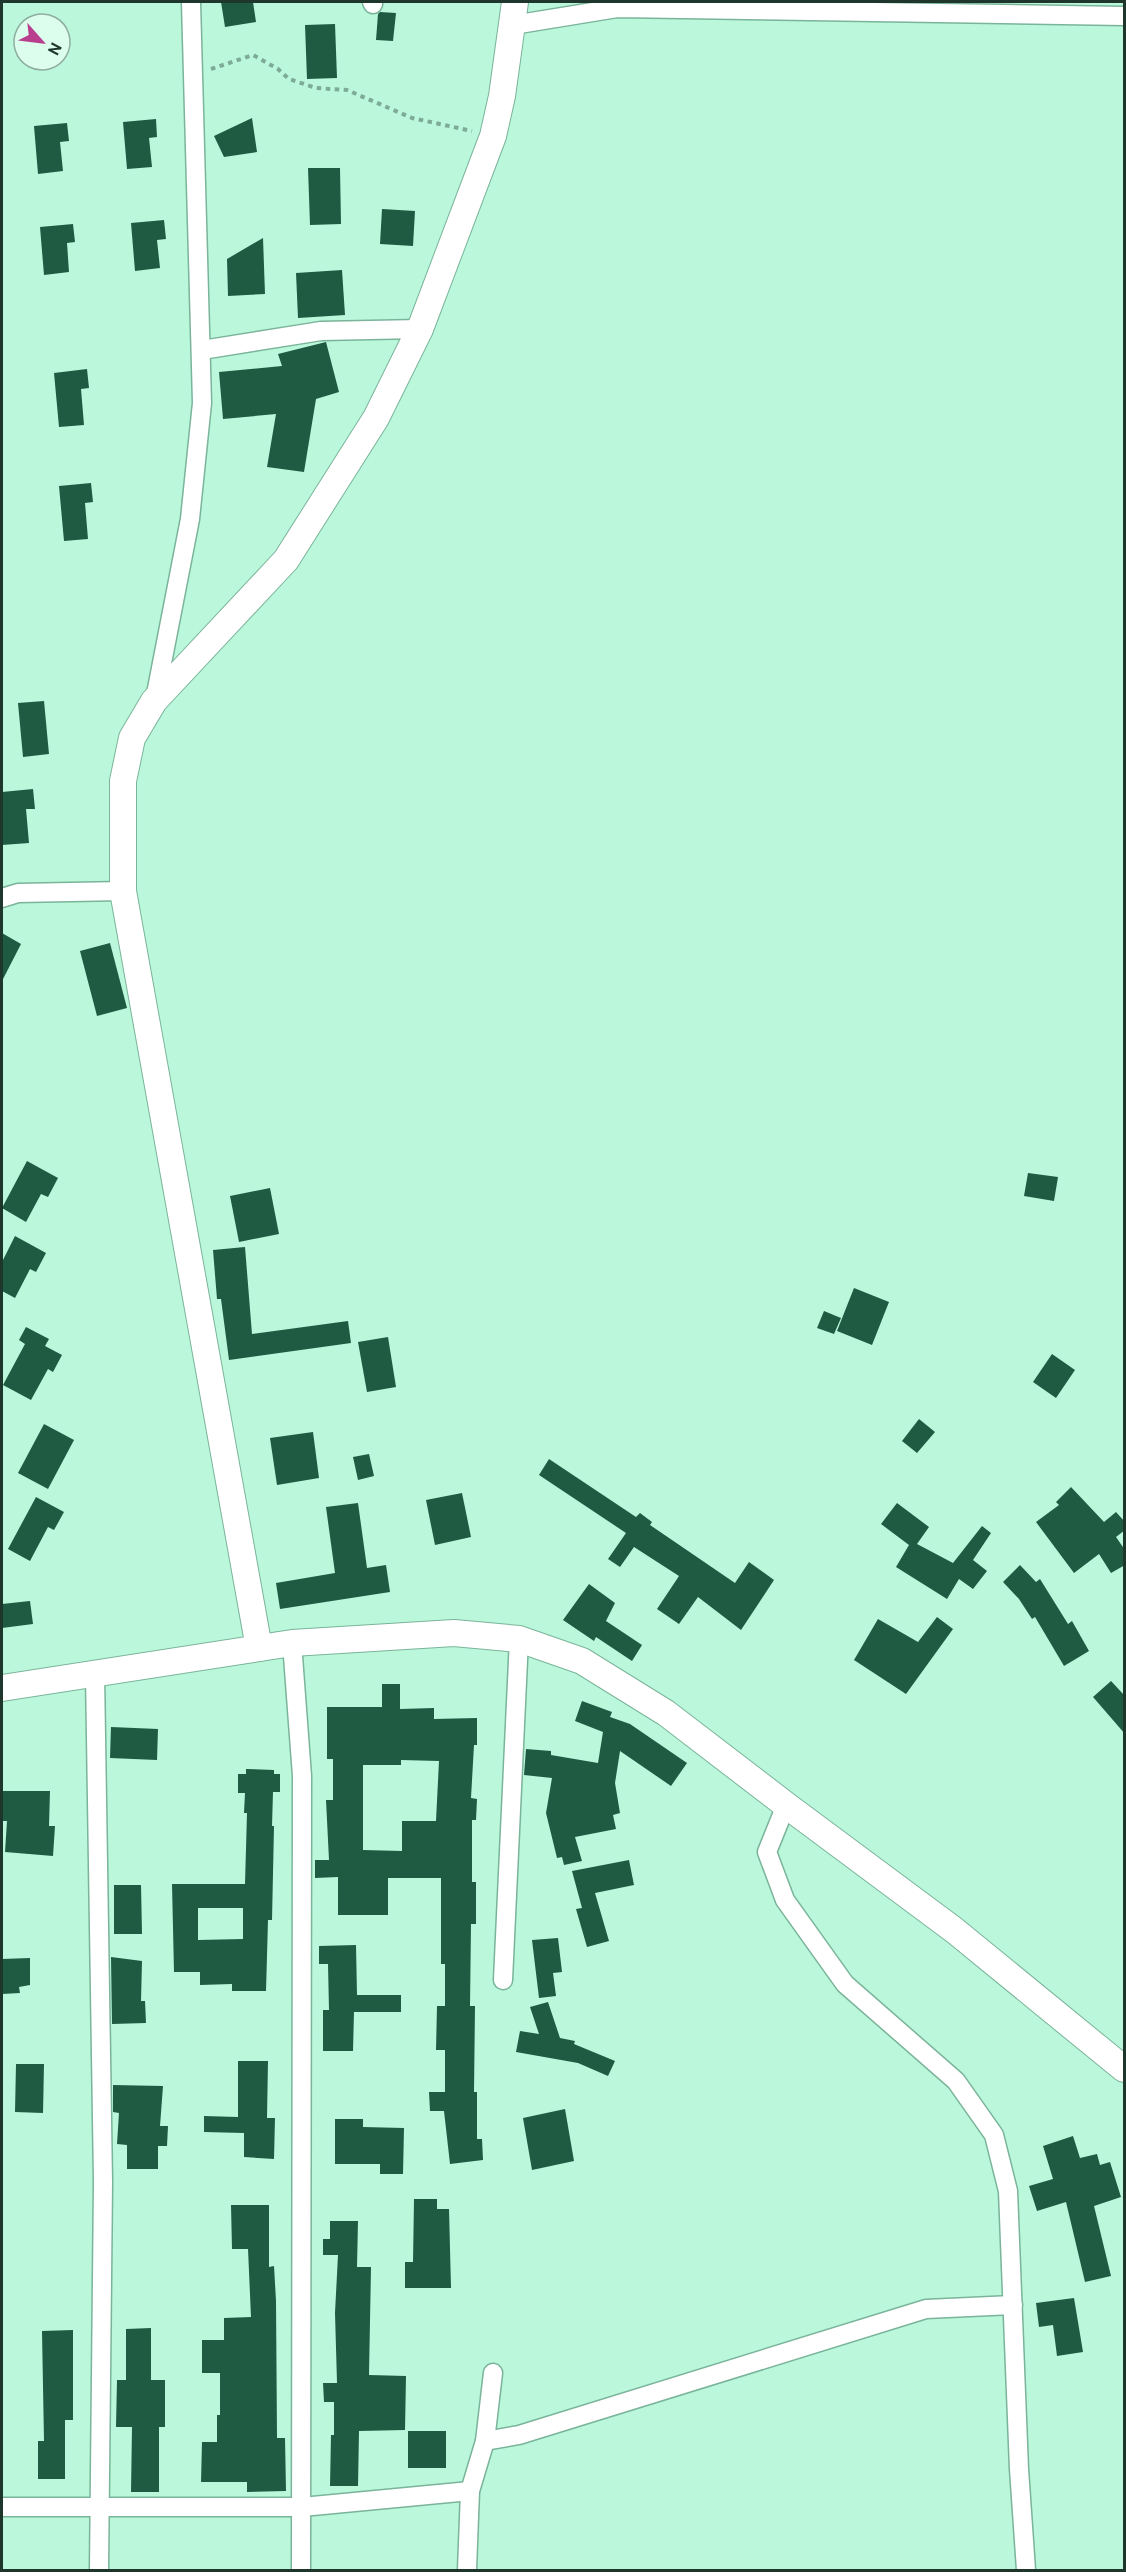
<svg xmlns="http://www.w3.org/2000/svg" width="1126" height="2572" font-family="Cabin,sans-serif">
<rect width="100%" height="100%" fill="#bbf7db"/>
<!-- building -->
<g fill="#1f5a43" fill-rule="evenodd">
<path d="M221 2H253L256 22 225 27Z"/>
<path d="M380 12 396 13 393 41 376 40 378 14Z"/>
<path d="M335 24 337 78 307 79 305 25Z"/>
<path d="M252 118 257 152 224 157 214 136Z"/>
<path d="M156 119 157 137 149 138 152 167 127 169 123 122Z"/>
<path d="M67 123 69 141 60 142 63 171 38 174 34 126Z"/>
<path d="M308 168H340L341 224 310 225Z"/>
<path d="M382 209 415 211 413 246 380 244Z"/>
<path d="M164 220 166 239 157 240 160 268 135 271 131 223Z"/>
<path d="M73 224 75 242 67 243 69 272 44 275 40 227Z"/>
<path d="M263 238 265 294 228 296 227 259Z"/>
<path d="M342 270 345 315 298 318 296 273Z"/>
<path d="M326 342 339 392 316 399 304 472 267 467 276 414 223 419 219 372 282 366 278 354Z"/>
<path d="M87 369 89 388 81 389 84 425 59 427 54 373Z"/>
<path d="M91 483 93 502 85 503 88 539 64 541 59 486Z"/>
<path d="M44 701 49 754 23 757 18 703Z"/>
<path d="M33 789 35 809H26L29 843 2 845V792Z"/>
<path d="M2 933 21 944 2 981Z"/>
<path d="M110 943 127 1008 97 1016 80 951Z"/>
<path d="M27 1161 58 1178 48 1197 41 1194 26 1222 2 1208Z"/>
<path d="M1028 1173 1058 1177 1054 1201 1024 1196Z"/>
<path d="M270 1188 279 1234 239 1242 230 1196Z"/>
<path d="M15 1236 46 1253 36 1272 30 1269 15 1298 2 1291V1262Z"/>
<path d="M245 1247 252 1334 348 1321 351 1343 229 1360 221 1299H217L213 1250Z"/>
<path d="M854 1288 889 1302 872 1345 837 1331Z"/>
<path d="M824 1311 841 1318 834 1334 817 1328Z"/>
<path d="M26 1327 49 1339 45 1346 62 1355 53 1372 48 1369 31 1400 3 1385 25 1344 19 1340Z"/>
<path d="M388 1337 396 1387 367 1392 358 1342Z"/>
<path d="M1052 1354 1075 1370 1056 1398 1033 1382Z"/>
<path d="M919 1419 935 1432 917 1453 902 1441Z"/>
<path d="M44 1424 74 1440 48 1489 18 1473Z"/>
<path d="M313 1432 319 1478 277 1485 270 1438Z"/>
<path d="M369 1454 374 1476 358 1480 353 1457Z"/>
<path d="M549 1459 636 1517 640 1513 652 1522 650 1525 735 1583 749 1562 774 1580 741 1630 698 1597 679 1624 657 1609 679 1576 634 1547 620 1567 608 1559 626 1533 539 1475Z"/>
<path d="M1071 1487 1104 1522 1116 1512 1125 1522V1530L1116 1537 1125 1550V1565L1111 1573 1099 1554 1074 1573 1036 1522 1059 1505 1056 1502Z"/>
<path d="M462 1493 471 1537 435 1545 426 1500Z"/>
<path d="M36 1497 64 1512 54 1530 48 1527 30 1561 8 1549Z"/>
<path d="M358 1503 367 1568 386 1565 390 1592 280 1609 276 1583 335 1573 326 1507Z"/>
<path d="M897 1503 929 1527 917 1544 953 1563 982 1526 991 1533 973 1560 987 1571 973 1589 959 1579 947 1599 896 1567 909 1545 881 1524Z"/>
<path d="M1020 1565 1036 1582 1040 1579 1068 1624 1072 1621 1089 1651 1064 1666 1035 1617 1032 1619 1019 1599 1003 1582Z"/>
<path d="M589 1584 615 1603 606 1621 642 1645 632 1661 596 1637 594 1641 563 1620Z"/>
<path d="M30 1601 33 1624 2 1628V1604Z"/>
<path d="M937 1617 953 1629 906 1694 854 1660 878 1619 918 1642Z"/>
<path d="M1111 1681 1125 1696V1734L1093 1697Z"/>
<path d="M382 1684H400V1709L434 1708V1719L477 1718V1745H474L471 1798 477 1799 476 1820H472V1882H476V1924H471L470 2006H475L474 2092H477V2139H482L483 2160 450 2164 444 2111H430L429 2092H445V2050H436L437 2006H445V1964H441V1878H388V1915H338V1877L315 1878V1860H329L326 1800H333V1759H327V1707H382ZM401 1760 439 1761 436 1821H402V1851L363 1850V1765H401Z"/>
<path d="M582 1701 612 1712 610 1717 630 1724 687 1763 671 1786 620 1751 615 1783 620 1813 613 1815 616 1829 575 1837 582 1861 564 1865 562 1857 557 1858 546 1813 552 1778 524 1775 526 1749 551 1751V1755L598 1763 603 1732 575 1721Z"/>
<path d="M111 1727 158 1729 157 1760 110 1758Z"/>
<path d="M246 1769 274 1770V1774H280V1792H273L272 1826H274L272 1920H268L266 1991H232V1984L200 1985V1972H174L172 1884H245L247 1813H244L245 1793H238V1774H246ZM198 1908H243V1939L198 1940Z"/>
<path d="M2 1791H50L49 1826H55L53 1856 5 1852 7 1821H2Z"/>
<path d="M629 1860 634 1885 595 1893 609 1941 587 1947 576 1909 582 1908 572 1871Z"/>
<path d="M114 1885H141L142 1934H114Z"/>
<path d="M558 1938 562 1972 553 1973 556 1996 539 1998 532 1940Z"/>
<path d="M356 1945 357 1995H401V2012H354L353 2051H323V2010H329L328 1964H319V1946Z"/>
<path d="M111 1957 142 1961 141 2001H145L146 2023 112 2024Z"/>
<path d="M30 1958V1985L19 1987 20 1993 2 1994V1959Z"/>
<path d="M548 2002 560 2038 575 2041 574 2044 615 2061 608 2076 578 2063 516 2052 520 2031 539 2034 530 2007Z"/>
<path d="M238 2061H268L267 2118H275L274 2159 244 2157V2133L204 2132V2116L238 2117Z"/>
<path d="M16 2064H44L43 2113 15 2112Z"/>
<path d="M113 2085 163 2086 160 2126H168L167 2146H158V2169H127V2145L117 2144 119 2113 113 2112Z"/>
<path d="M565 2109 574 2161 532 2170 523 2118Z"/>
<path d="M335 2119H363V2127L404 2128 403 2174H380V2164H335Z"/>
<path d="M1073 2136 1080 2158 1097 2154 1100 2165 1110 2162 1121 2197 1094 2206 1111 2276 1085 2282 1066 2202 1037 2211 1029 2186 1053 2179 1043 2146Z"/>
<path d="M414 2199H437V2209H449L451 2288H405V2262H413Z"/>
<path d="M231 2205H269V2267L274 2266 276 2301 277 2438H285L286 2491 247 2492V2482H201L202 2442H217V2415H220V2373H202V2340H224V2318L251 2317 248 2249H232Z"/>
<path d="M330 2221H358L357 2267H371L369 2375 406 2376 405 2430 359 2431 358 2486H330L331 2435H334V2402H324L323 2383H337L335 2313 338 2255H323V2239H330Z"/>
<path d="M1074 2298 1083 2352 1057 2356 1053 2325 1039 2327 1036 2303Z"/>
<path d="M151 2328V2380H165V2427H159V2492H131L132 2427H116L117 2380H126V2329Z"/>
<path d="M73 2330V2420H65V2479H38V2441H44L42 2331Z"/>
<rect x="408" y="2431" width="38" height="37"/>
</g>
<g fill="none" stroke-linecap="round" stroke-linejoin="round">
<defs>
<g id="street">
<path d="M372 2 373 4"/>
<path d="M513 25 617 8 1124 16"/>
<path d="M202 350 321 331 420 329"/>
<path d="M155 699 190 519 202 403 191 2"/>
<path d="M2 898 18 893 123 891"/>
<path d="M292 1643 302 1776 301 2570"/>
<path d="M95 1673 103 2182 99 2570"/>
<path d="M786 1805 767 1852 785 1900 845 1984 956 2081 994 2135 1008 2191 1019 2469 1026 2570"/>
<path d="M503 1980 519 1639"/>
<path d="M485 2441 519 2435 926 2309 1013 2305"/>
<path d="M2 2507H302L470 2491"/>
<path d="M467 2570 470 2491 485 2441 493 2373"/>
</g>
<g id="secondary">
<path d="M259 1648 123 891V781L132 738 154 701 286 560 376 418 420 329 493 136 502 96 515 2"/>
<path d="M2 1688 292 1643 454 1633 519 1639 582 1661 666 1713 786 1805 954 1930 1124 2069"/>
</g>
</defs>
<!-- street casing -->
<use href="#street" stroke="#7ab49a" stroke-width="21"/>
<!-- secondary casing -->
<use href="#secondary" stroke="#7ab49a" stroke-width="28"/>
<!-- path -->
<path stroke="#7dab96" stroke-width="4" stroke-dasharray="4.5 4.5" stroke-linecap="butt" d="M211 69 253 55 278 69 289 79 316 88 347 90 412 118 472 131"/>
<!-- street -->
<use href="#street" stroke="#fff" stroke-width="18"/>
<!-- secondary -->
<use href="#secondary" stroke="#fff" stroke-width="26"/>
</g>
<!-- border -->
<rect width="1126" height="2572" fill="none" stroke="#1e362c" stroke-width="6"/>
<!-- north arrow -->
<g transform="translate(42 42) rotate(118)"><circle r="28" fill="#dbfeed" stroke="#8faea0" stroke-width="1.5"/>
<path d="M0-4.5L10 22L0 15L-10 22Z" fill="#b93e8e"/>
<text y="-9" font-size="16" font-weight="bold" text-anchor="middle" fill="#1e362c">N</text>
</g>
</svg>
